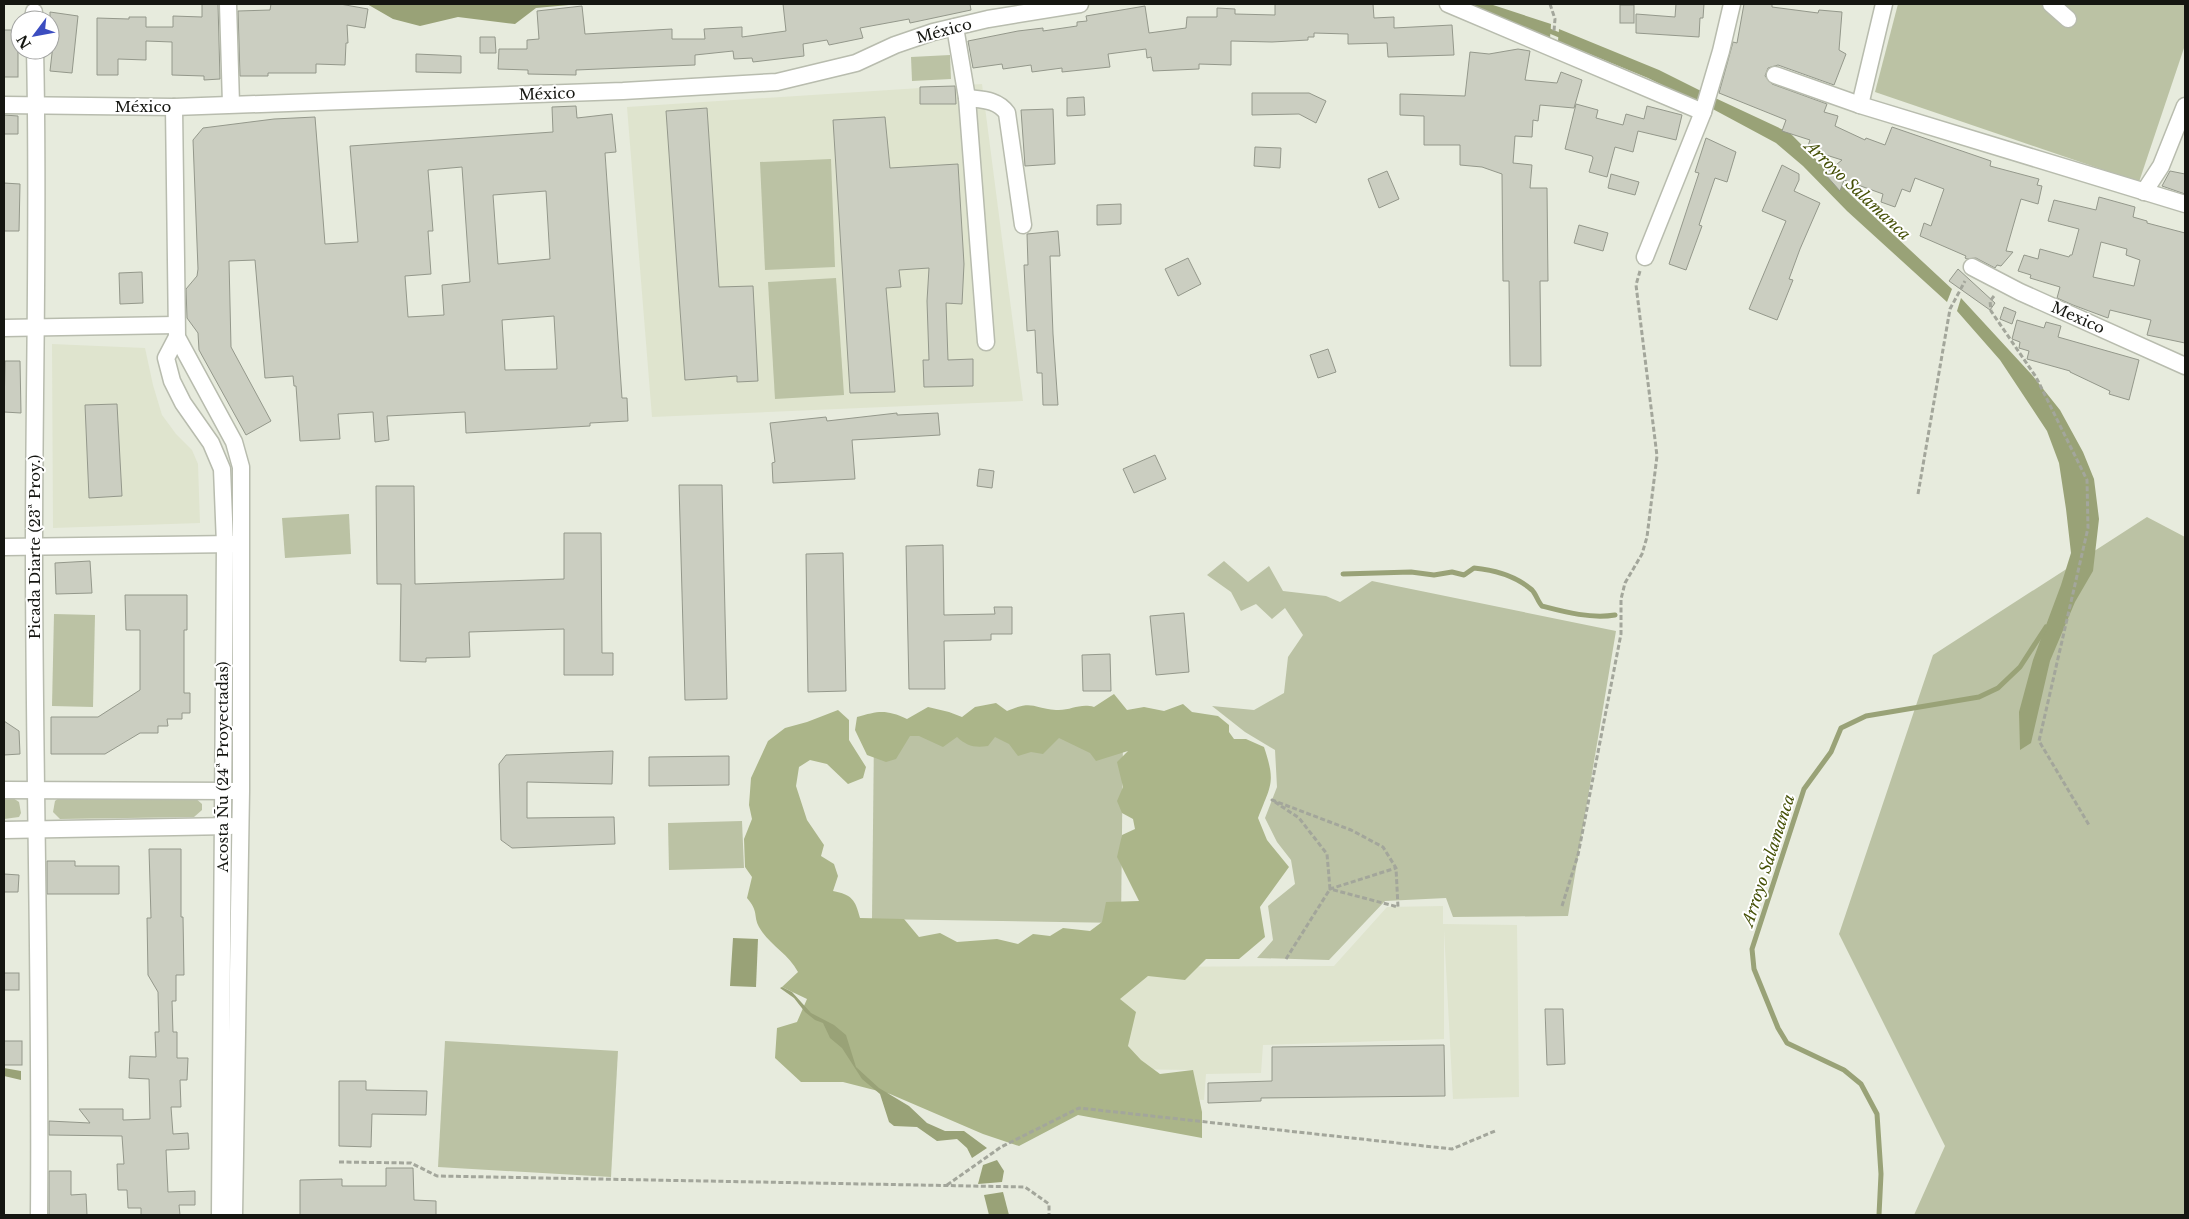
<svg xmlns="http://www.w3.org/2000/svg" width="2189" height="1219" font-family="'Libre Baskerville',serif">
<rect width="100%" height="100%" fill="#e7ebdd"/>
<!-- built -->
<g fill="#dfe4ce">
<path d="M982 84 1023 401 652 417 627 107Z"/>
<path d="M52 344 145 348 153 385 162 415 176 434 192 450 198 464 200 523 53 528Z"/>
<path d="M1443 906V924L1517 925 1519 1097 1453 1099 1444 930V1039L1263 1045 1261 1073 1206 1074 1204 1100 1192 1099V1070L1121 1069 1119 967 1334 966 1387 907Z"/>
</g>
<!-- green -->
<g fill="#bbc2a4">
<path d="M1898 4H2185V45L2139 182 1875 92Z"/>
<path d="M950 55 951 79 912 81 911 57Z"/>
<path d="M831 159 835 267 765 270 760 162Z"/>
<path d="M836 278 844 395 775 399 768 282Z"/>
<path d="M349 514 351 554 285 558 282 518Z"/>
<path d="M2147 517 2185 537V1215H1914L1945 1146 1839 934 1933 655Z"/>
<path d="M1224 561 1248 582 1269 566 1283 591 1326 596 1340 602 1372 581 1616 631 1568 916 1453 917 1446 898 1385 901 1329 960 1257 958 1273 940 1268 906 1295 884 1291 860 1277 842 1265 818 1277 787 1275 750 1245 732 1212 706 1254 710 1284 693 1288 657 1303 635 1285 608 1272 619 1256 604 1241 611 1231 592 1207 575Z"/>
<path d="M54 614 95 615 93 707 52 706Z"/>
<path d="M874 735 1123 739 1121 923 872 919Z"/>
<path d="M194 797 202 804V810L194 817 60 819 53 812 55 801 59 798Z"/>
<path d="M4 798H13L19 802 21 813 19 817 4 819Z"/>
<path d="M742 821 744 868 669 870 668 823Z"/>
<path d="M445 1041 618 1051 611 1177 438 1167Z"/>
</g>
<!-- forest -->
<path fill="#abb589" d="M1114 694 1127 710 1144 707 1164 711 1183 704 1192 712 1218 716 1229 725V732L1234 739H1246L1264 747C1276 783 1271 784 1258 818L1267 840 1289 867 1260 907 1265 937 1239 959H1206L1185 980 1148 976 1120 999 1136 1012 1128 1046 1141 1060 1160 1074 1193 1070 1202 1112V1138L1078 1115 1019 1146 983 1134 890 1094 843 1082H801L775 1058 777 1028 797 1022 807 999 782 987 798 972C788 953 769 945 759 927 753 915 759 912 747 898L752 877 745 867 744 839 752 819 749 805 751 778 768 741 785 728 807 722 838 710 849 720V740L866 767 863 778 848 784 827 764 810 760 799 767 796 786 807 820 824 845 821 856 834 864 838 876 833 891C852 895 855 899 860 918L904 919 919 937 940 933 957 942 997 939 1018 944 1033 934 1050 936 1063 928 1090 931 1102 922 1106 902 1139 901 1117 857 1122 835 1135 829 1133 819 1122 813 1117 801 1123 787 1117 762 1128 751 1096 761 1090 753 1059 738 1043 754 1031 752 1018 756 1009 744 995 737 988 746C974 748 967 746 957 737L943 747 919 736H910L896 759 886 762 867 755 855 730 857 717C878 711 886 709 907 719L928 707 949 712 962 717 975 707 996 703 1007 711C1033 700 1032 708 1056 710 1071 711 1079 703 1094 707Z"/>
<!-- water -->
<g fill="#99a277">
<path d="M367 4H580L536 8 515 24 458 17 420 26 393 19Z"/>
<path d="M1463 4H1490L1551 24 1550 39Z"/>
<path d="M1559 29 1659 70 1705 93 1703 105 1648 78 1558 41Z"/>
<path d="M1713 97 1790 133 1853 197 1952 289 1947 302 1847 211 1803 166 1776 143 1709 107Z"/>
<path d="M1961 298 2032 375 2060 410 2083 452 2094 479 2099 519 2093 571 2075 602 2050 661 2031 743 2020 750 2019 712 2033 660 2061 585 2071 553 2066 509 2059 463 2047 431 2000 360 1957 311Z"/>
<path d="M733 938 758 939 756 987 730 986Z"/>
<path d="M782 987 792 992 811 1013 834 1025 846 1035 856 1067 879 1088 909 1106 927 1123 945 1131H964L987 1148 972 1158 967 1148 957 1139 937 1141 917 1127 894 1126 889 1122 880 1094 862 1079 842 1048 830 1038 823 1023 815 1020 805 1012 794 998 780 988Z"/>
<path d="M4 1068 21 1071V1080L4 1076Z"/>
<path d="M997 1160 1004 1171 1002 1182 978 1184 983 1165Z"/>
<path d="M1003 1192 1009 1215H989L984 1195Z"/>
</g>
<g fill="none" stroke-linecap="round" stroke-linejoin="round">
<!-- stream -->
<g stroke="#99a277" stroke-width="5">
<path d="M1545 29 1564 37"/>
<path d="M1343 574 1411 572 1434 575 1452 572 1464 575 1474 568C1495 570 1516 576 1532 590 1536 594 1538 602 1542 606 1565 612 1591 619 1615 615"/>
<path d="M1879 1215 1881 1174 1877 1114 1861 1084 1844 1070 1787 1043 1778 1028 1754 969 1752 949 1804 789 1831 752 1841 728 1866 716 1979 697 1998 688 2020 667 2046 627"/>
</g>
</g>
<!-- building -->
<g fill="#cbcec1" stroke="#94988b" fill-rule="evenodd">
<path d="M202 4H218L220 79 204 80V76L172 75V42L146 41V60L118 59V75H97V18L129 19V17H146V27H173V16L202 17Z"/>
<path d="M271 4H340L368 9 365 28 347 25 348 43H346L345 65 316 64V73H268V76H240L238 11 270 10Z"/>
<path d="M783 4H970L971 10 910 23 909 19 860 28 863 38 829 45 827 40 803 44 804 56 753 62 752 58 734 59 733 51 695 55V65L576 70V75L528 74V70L498 69 499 49H527V40L539 39 537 11 582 6 585 34 672 29V39H705L704 29 742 27V37L786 31Z"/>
<path d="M1275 4H1373L1374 18 1394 17V28L1452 25 1454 55 1388 57 1387 43 1348 44V34L1314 33V37H1308V40L1272 42 1231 41V65L1199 64V69L1153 71 1151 57 1147 58 1146 49 1108 54 1110 67 1062 72V68L1032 72 1031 65 1003 69 1002 64 973 68 968 41 1018 31 1043 28V31L1077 26V22L1087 21 1086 16 1145 6 1149 33 1186 28 1187 17H1217V8L1235 9V14L1275 15Z"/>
<path d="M1676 4H1704L1703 18H1700L1699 37 1636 33V14L1675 17Z"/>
<path d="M1744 4H1772V7L1818 13 1819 10 1842 12 1839 50 1846 54 1834 85 1778 65 1768 68 1765 76 1772 84 1827 104 1824 112 1838 116 1835 126 1865 140 1866 138 1885 145 1892 127 1991 161 1990 166 2039 179 2037 185 2042 186 2038 204 2021 199 2006 251 2013 252 2001 266 1997 265 1995 268 1976 258 1967 259 1965 258 1966 256 1920 236 1924 223 1931 226 1944 189 1915 178 1910 192 1902 189 1895 207 1881 202 1883 194 1844 180 1840 191 1825 174 1842 160 1807 149 1810 140 1782 131 1786 120 1719 93 1733 42 1737 43Z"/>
<rect x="1620" y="5" width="14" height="18"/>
<path d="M50 12 78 16 72 73 50 71 55 27 50 26Z"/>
<rect x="4" y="30" width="14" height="47"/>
<path d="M480 37H495L496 53H480Z"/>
<path d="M1518 49 1530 51 1525 80 1557 83 1561 72 1582 80 1574 108 1540 105 1538 121 1533 120 1532 137 1515 136 1513 163 1532 165 1530 188H1547L1548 281H1540L1541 366H1510L1509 281H1503L1502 174 1482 167 1460 165V145H1424V116L1400 115V94L1465 96 1470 52 1489 54Z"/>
<path d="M416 54 461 56V73L416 72Z"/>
<path d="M955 86 956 104H920V87Z"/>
<path d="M1252 93H1309L1326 101 1316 123 1299 114 1252 115Z"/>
<path d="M1084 97 1085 115 1067 116V98Z"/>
<path d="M1576 104 1598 110 1596 118 1623 125 1626 114 1644 119 1647 106 1682 115 1676 140 1638 131 1633 152 1615 147 1607 177 1589 172 1593 158 1592 156 1565 149Z"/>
<path d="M576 106 577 118 612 114 616 152 605 153 622 398H627L628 421 590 423V426L466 433 465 412 387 416 389 440 375 442 373 412 338 414 340 439 300 441 296 386H294L293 376 265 378 255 260 229 261 231 347 271 421 246 435 199 350 198 333 187 318 186 289 197 276 198 269 193 140 203 128 274 119 315 117 325 244 358 242 350 146 553 132 552 107ZM462 167 470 282 442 285 444 315 408 317 405 276 431 274 428 231H433L428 170ZM546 191 550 259 498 264 493 195ZM554 316 557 369 505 370 502 320Z"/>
<path d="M707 108 719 287 753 286 758 381 737 382V376L685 380 666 111Z"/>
<path d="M1053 109 1055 164 1025 166 1021 110Z"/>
<path d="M4 115 18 116V134H4Z"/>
<path d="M885 117 890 168 958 164 964 264 962 304 946 303 948 360 973 359V386L924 387 923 360H929L927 301 929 268 899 270 901 287 886 288 895 392 850 393 833 120Z"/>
<path d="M1706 138 1736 152 1727 182 1715 178 1699 225 1702 226 1686 270 1669 264 1699 173 1695 172Z"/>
<path d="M1255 147 1281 148 1280 168 1254 166Z"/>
<path d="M1782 165 1799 174V180L1794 191 1820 203 1800 249 1789 279 1793 280 1777 320 1749 309 1786 221 1762 211Z"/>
<path d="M1387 171 1399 199 1379 208 1368 179Z"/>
<path d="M2170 171 2185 174V194L2162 186Z"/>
<path d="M1611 174 1639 182 1635 195 1608 188Z"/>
<path d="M4 183 20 184 19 231H4Z"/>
<path d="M2099 197 2135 207 2133 217 2147 221V223L2185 233V343L2147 335 2151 320 2110 310 2108 318 2073 305 2057 298 2060 287 2030 278 2031 275 2018 271 2024 255 2038 259 2040 249 2069 257 2070 255H2072L2079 229 2048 221 2054 200 2096 210ZM2101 242 2127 249 2126 255 2140 260 2134 286 2093 277Z"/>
<path d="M1121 204V224L1097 225V205Z"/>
<path d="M1579 225 1608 233 1603 251 1574 243Z"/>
<path d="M1058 231 1060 256H1050L1053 334 1058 405H1043L1042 373H1037L1035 330 1027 331 1024 265H1028L1027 234Z"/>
<path d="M1188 258 1201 284 1178 296 1165 269Z"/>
<path d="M1958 269 1995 303 1990 310 1949 281Z"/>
<path d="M142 272 143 303 120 304 119 273Z"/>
<path d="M2004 307 2016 312 2012 324 2000 319Z"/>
<path d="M2017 320 2044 328 2046 322 2061 326 2058 337 2139 360 2129 400 2109 394 2110 391 2070 372V371L2027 359 2029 351 2019 348 2020 342 2012 339Z"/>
<path d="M1328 349 1336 372 1318 378 1310 355Z"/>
<path d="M5 361H20L21 413 4 412Z"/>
<path d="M117 404 122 496 89 498 85 405Z"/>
<path d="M897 413V415L938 413 940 435 852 440 855 479 773 483 772 463 775 462 770 423 826 417 827 421Z"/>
<path d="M1155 455 1166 479 1134 493 1123 469Z"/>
<path d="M979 469 994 471 992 488 977 486Z"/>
<path d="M679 485H722L727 699 685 700Z"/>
<path d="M376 486H414L415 584 564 579V533H601L602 653H613V675H564V629L469 632 470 657 426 658V662L400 661 401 584H377Z"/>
<path d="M943 545 944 615 995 614 994 607H1012V634H991V640L944 641 945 689H909L906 546Z"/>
<path d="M843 553 846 691 808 692 806 554Z"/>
<path d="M90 561 92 593 56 594 55 563Z"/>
<path d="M125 595H187V630H184V693H190V713H182V719H167L168 726H158V733H140L105 754H51V717H98L140 690V630H126Z"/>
<path d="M1184 613 1189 672 1156 675 1150 616Z"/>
<path d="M1110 654 1111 691H1083L1082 655Z"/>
<path d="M4 721 19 731 20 754 4 755Z"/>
<path d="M613 751 612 784 527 782V818L614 817 615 844 512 848 501 840 499 764 506 755Z"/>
<path d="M729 756V785L649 786V757Z"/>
<path d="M149 849H181V917H183L184 975H176V1001H172L173 1032H177V1058H188L187 1080H180L181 1107H171L173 1134 188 1133 189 1149 166 1150 168 1192 195 1191V1205H179L180 1215H141V1208H128L127 1190H118L117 1164H124L122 1136 49 1135V1121L90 1123 79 1109H123V1120L150 1119 149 1079 129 1078 130 1056 156 1057 155 1032H159L158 992 148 975 147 918H151Z"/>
<path d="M47 861H75V866H119V894H47Z"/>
<path d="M4 874 19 875 18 892H4Z"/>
<rect x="4" y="973" width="15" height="17"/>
<path d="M1545 1009H1563L1565 1064 1547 1065Z"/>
<rect x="4" y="1041" width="18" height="24"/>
<path d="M1444 1045 1445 1096 1261 1098V1101L1208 1103V1083L1272 1081V1047Z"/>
<path d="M339 1081H366V1090L427 1091 426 1115 372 1114 371 1147 339 1146Z"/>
<path d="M386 1168H413L414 1200 436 1201V1215H300V1180L342 1179V1186H386Z"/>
<path d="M49 1171H71V1195L86 1194 87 1215H49Z"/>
</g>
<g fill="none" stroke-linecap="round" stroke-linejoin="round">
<defs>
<g id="minor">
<path d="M228 4 231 104"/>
<path d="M1448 4 1703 112"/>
<path d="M2051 4 2068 19"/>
<path d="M34 12V20"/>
<path d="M955 27 967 98 986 342"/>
<path d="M35 50C39 216 34 382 34 548 34 770 41 993 39 1215"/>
<path d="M1775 75 1860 105 2185 204"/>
<path d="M967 98C982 100 997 99 1007 113L1023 225"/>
<path d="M4 105 174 107 623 91 777 82 856 63 895 45 933 32 988 19 1080 4"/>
<path d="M1860 105 1884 4"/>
<path d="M174 107 177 337 234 442 241 467V791L234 1215"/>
<path d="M2144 192 2161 166 2185 106"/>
<path d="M1645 257 1703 112 1721 51 1732 4"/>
<path d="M1972 267 2020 292 2185 366"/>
<path d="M4 328 176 325"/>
<path d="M177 337 166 358 172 381 183 403 211 443 222 469 225 544 220 1215"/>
<path d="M4 547 235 544"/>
<path d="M4 790 233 791"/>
<path d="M4 830 231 826"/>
</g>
</defs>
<!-- minor casing -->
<use href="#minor" stroke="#b8bcae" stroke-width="19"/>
<!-- path -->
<g stroke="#a3a69b" stroke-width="3" stroke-dasharray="5 2.5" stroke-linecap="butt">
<path d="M1550 4 1555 19 1554 31"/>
<path d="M1994 296 1990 301 1991 311 2036 377 2087 480 2088 528 2039 741 2089 825"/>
<path d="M1918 494 1950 309 1965 281"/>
<path d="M1562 906 1578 855 1621 634V599L1625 583 1642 554 1647 537 1657 456 1636 285 1640 271"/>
<path d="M1286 959 1330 889 1327 854 1299 818 1272 800 1351 830 1383 847 1396 868 1398 907 1330 889 1396 868"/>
<path d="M339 1162 411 1163 437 1176 1025 1187 1049 1204V1215"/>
<path d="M947 1185 1001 1147 1079 1108 1452 1149 1495 1131"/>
</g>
<!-- minor -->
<use href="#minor" stroke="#fff" stroke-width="16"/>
</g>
<g text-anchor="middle" stroke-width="4" stroke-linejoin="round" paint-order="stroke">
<!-- street labels -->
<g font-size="15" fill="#151611" stroke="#fff">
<text transform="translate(944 31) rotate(-15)" y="5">México</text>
<text transform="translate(547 94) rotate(-2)" y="5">México</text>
<text x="143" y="112">México</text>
<text transform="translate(2078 318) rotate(24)" y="5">Mexico</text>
<text transform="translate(35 547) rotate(-90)" y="5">Picada Diarte (23ª Proy.)</text>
<text transform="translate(223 767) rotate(-90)" y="5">Acosta Ñu (24ª Proyectadas)</text>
</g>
<!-- water labels -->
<g font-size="16" font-style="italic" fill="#455006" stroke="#fff">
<text transform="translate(1858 190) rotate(43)" y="6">Arroyo Salamanca</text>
<text transform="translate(1768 860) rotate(-72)" y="6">Arroyo Salamanca</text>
</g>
</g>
<!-- border -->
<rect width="2189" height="1219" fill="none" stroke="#151611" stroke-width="10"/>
<!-- north arrow -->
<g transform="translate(35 35) rotate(238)"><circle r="24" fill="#ffffff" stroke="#a1a2a0"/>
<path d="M0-4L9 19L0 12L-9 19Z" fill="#3c4dc0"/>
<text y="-8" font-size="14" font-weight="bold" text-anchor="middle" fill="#151611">N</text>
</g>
</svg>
